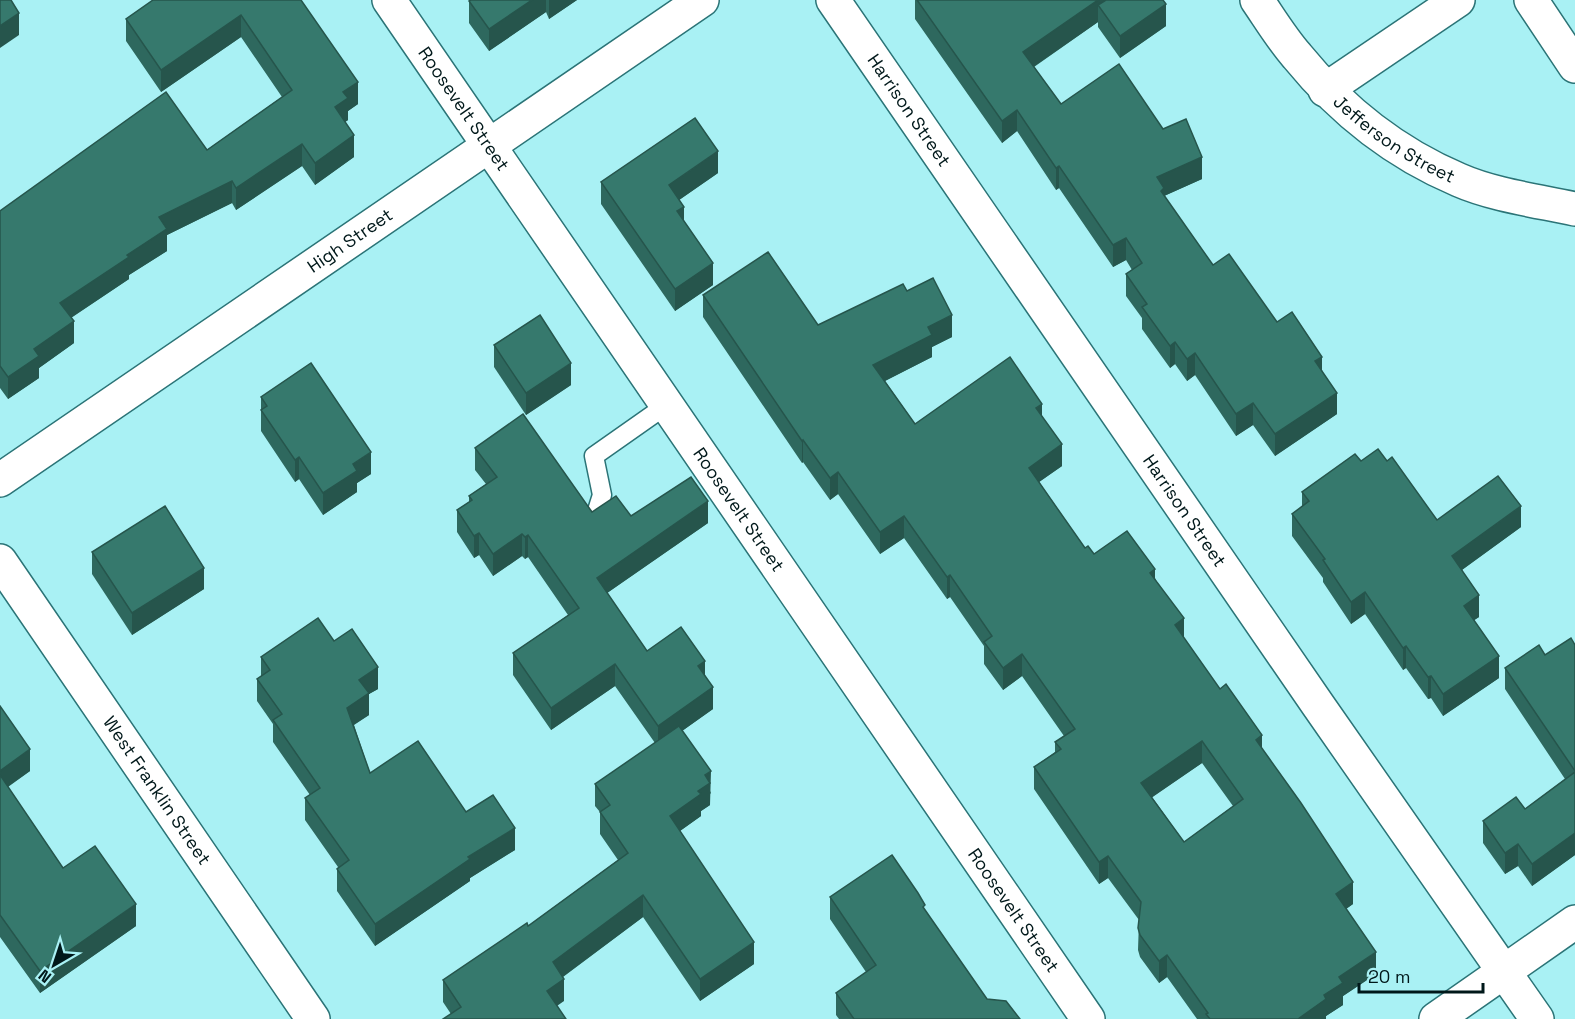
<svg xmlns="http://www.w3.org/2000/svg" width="1575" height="1019" font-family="'Space Grotesk',sans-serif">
<rect width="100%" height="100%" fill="#a9f1f4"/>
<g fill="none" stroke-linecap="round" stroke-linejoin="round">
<defs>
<path id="service" d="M595 517 602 495 594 456 668 404"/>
<g id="minor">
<path id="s1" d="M389 0 1088 1019"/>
<path id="s2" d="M833 0 1318 705 1537 1019"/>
<path d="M1531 0 1575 66"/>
<path d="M1325 90 1458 0"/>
<path d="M1436 1019 1575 922"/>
</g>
<g id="tertiary">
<path id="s3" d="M1257 0C1270 19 1282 39 1297 56 1341 110 1395 153 1459 180 1493 195 1538 201 1575 209"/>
<path id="s4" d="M0 480 702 0"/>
<path id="s5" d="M0 561 313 1019"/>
</g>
</defs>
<!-- service casing -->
<use href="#service" stroke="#2b7477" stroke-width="21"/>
<!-- minor casing -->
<use href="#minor" stroke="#2b7477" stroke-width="36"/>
<!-- tertiary casing -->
<use href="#tertiary" stroke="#2b7477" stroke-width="36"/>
<!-- service -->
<use href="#service" stroke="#fff" stroke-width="18"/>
<!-- minor -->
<use href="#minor" stroke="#fff" stroke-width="33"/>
<!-- tertiary -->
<use href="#tertiary" stroke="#fff" stroke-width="33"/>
</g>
<!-- wall -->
<g fill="#2e685e" fill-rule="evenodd">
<path d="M301 0 358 104 348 111V120L345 122 354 157 315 185 302 166 236 210 232 203 167 235V251L129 275V279L71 318 74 343 39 368V378L8 399 0 388V211L207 150 282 97 241 37 161 92 126 41V19Z"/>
<path d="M471 0H577L549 19 546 12 489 51 469 23V1Z"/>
<path d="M915 0H1163L1166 26 1120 58 1098 27V22L1034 67 1061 104 1163 129 1202 179 1164 196 1213 265 1277 322 1322 370 1337 414 1275 456 1253 425 1236 436 1195 375 1187 381 1175 364 1170 368 1142 329V318L1126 296V274L1132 270 1126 260 1113 267 1059 188 1056 190 1017 131 1002 143 915 19Z"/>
<path d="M718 173 679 200 684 221 713 285 675 311 601 204V182Z"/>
<path d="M907 291 952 337 932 347V357L885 381 915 424 1042 416 1062 466 1039 482 1085 548 1094 554 1155 578 1184 639 1262 749 1353 904 1346 909 1376 974 1343 996V1005L1326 1016V1019H1197L1167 977 1159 983 1140 957 1138 950 1139 920 1108 878 1099 884 1034 789V767L1055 752V742L1064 736 1022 676 1003 690 984 664V646L950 597 947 599 904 538 880 554 838 494 830 500 803 462 802 463 703 317V295L818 325ZM1202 763 1233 806 1184 842 1152 797Z"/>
<path d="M494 345 571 385 526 415 494 367Z"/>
<path d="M261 397 371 474 357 483V492L323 515 299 479 295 482 261 431Z"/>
<path d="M475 448 592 512 631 516 708 523 607 593 647 651 705 675 713 709 682 731 711 793 710 794V805L701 811V816L680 831 754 964 700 1001 643 917 563 977 564 1001 451 1014 443 1002V980L528 926 618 860 600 834V812L595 806V784L655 743 615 686 551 730 513 675V653L568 615 528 557 525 559 522 556 493 576 479 555 474 558 457 532V510L469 502V496L486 484 475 470Z"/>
<path d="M1361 461H1387L1437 520 1521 527 1462 570 1479 617 1474 620 1499 678 1443 716 1431 698 1428 699 1406 668 1403 670 1365 614 1351 624 1323 582V578L1292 536V514L1302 507V492Z"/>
<path d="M92 552 204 589 132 635 92 574Z"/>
<path d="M334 641 378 689 369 694V715L354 725 370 773 466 812 515 850 470 878V881L375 946 337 891V869L338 867 305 820V798L310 795 273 742V724L257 701V679L261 677V657Z"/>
<path d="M1575 645V855L1532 886 1518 866 1505 874 1483 843V821L1525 809 1565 779 1505 689V668L1545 655Z"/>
<path d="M0 706 30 771 8 787 63 868 136 926 40 993 0 937Z"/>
<path d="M830 897 925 910 987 999 1020 1019H839L836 1015V993L866 972 830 919Z"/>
</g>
<!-- shaded-wall -->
<g fill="#26554c">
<path d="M532 0H546V12L489 51V29Z"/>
<path d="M549 0H577L549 19Z"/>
<path d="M1098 0H1119L1098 5V22L1023 74V52Z"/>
<path d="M1166 4V26L1120 58V36Z"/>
<path d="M19 13V35L0 48V26Z"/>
<path d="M241 15V37L161 92V70Z"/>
<path d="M358 82V104L348 111V120L335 129V107L343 92Z"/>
<path d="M1017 110V131L1002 143V121Z"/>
<path d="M354 135V157L315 185V163Z"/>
<path d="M302 144V166L236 210V188Z"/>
<path d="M718 151V173L669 207V185Z"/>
<path d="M1202 157V179L1164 196V210L1157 177Z"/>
<path d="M1059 166V188L1056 190V168Z"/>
<path d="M232 181V203L167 235V251L129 275V279L60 325V303L127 255 159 217Z"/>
<path d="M684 207V229L677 211Z"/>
<path d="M1126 238V260L1113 267V245Z"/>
<path d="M713 263V285L675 311V289Z"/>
<path d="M952 315V337L932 347V357L873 387V365L928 327Z"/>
<path d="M74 321V343L39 368V378L8 399V377L34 349Z"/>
<path d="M1175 342V364L1170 368V346Z"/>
<path d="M1195 353V375L1187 381V359Z"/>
<path d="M1322 357V379L1315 361Z"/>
<path d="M571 363V385L526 415V393Z"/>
<path d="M1337 393V414L1275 456V434Z"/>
<path d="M1253 403V425L1236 436V414Z"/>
<path d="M1042 404V425L1036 408Z"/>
<path d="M803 440V462L802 463V441Z"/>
<path d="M1062 444V466L1029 489V468Z"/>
<path d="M371 452V474L357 483V492L323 515V493L353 464Z"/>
<path d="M299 457V479L295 482V460Z"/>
<path d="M838 472V494L830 500V478Z"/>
<path d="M708 501V523L597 600V578Z"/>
<path d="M1521 506V527L1452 577V556Z"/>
<path d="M904 516V538L880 554V532Z"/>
<path d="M479 533V555L474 558V536Z"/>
<path d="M522 534V556L493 576V554Z"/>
<path d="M528 535V557L525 559V537Z"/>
<path d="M204 568V589L132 635V613Z"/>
<path d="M1155 569V591L1150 573Z"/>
<path d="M950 575V597L947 599V577Z"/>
<path d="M1365 592V614L1351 624V602Z"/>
<path d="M1479 595V617L1464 627V606Z"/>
<path d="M1184 618V640L1175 625Z"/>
<path d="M1406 646V668L1403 670V648Z"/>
<path d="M1022 654V676L1003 690V668Z"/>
<path d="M1499 656V678L1443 716V694Z"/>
<path d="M705 661V683L698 666Z"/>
<path d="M615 664V686L551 730V708Z"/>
<path d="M378 667V689L369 694V715L347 729V708L359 680Z"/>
<path d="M1431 676V698L1428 699V677Z"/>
<path d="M713 687V709L658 748V726Z"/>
<path d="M1262 735V757L1256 740Z"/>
<path d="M1202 741V763L1141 805V783Z"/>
<path d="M30 749V771L0 792V771Z"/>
<path d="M711 771 710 805 701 811V816L670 838V816L698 791 705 775Z"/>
<path d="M515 828V850L470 878V881L375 946V924L468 857Z"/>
<path d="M1575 833V855L1532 886V864Z"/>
<path d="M1518 844V866L1505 874V853Z"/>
<path d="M1108 856V878L1099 884V862Z"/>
<path d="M1353 882V904L1336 916V894Z"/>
<path d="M643 895V917L553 984V962Z"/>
<path d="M136 904V926L40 993V971Z"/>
<path d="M754 942V964L700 1001V979Z"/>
<path d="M1376 952V974L1343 996V1005L1326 1016V1019H1298L1324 995 1339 977Z"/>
<path d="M1167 955V977L1159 983V961Z"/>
<path d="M564 979V1001L547 1013V991Z"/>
</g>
<!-- building -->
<g fill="#36796d" stroke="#26554c" stroke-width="1.5" fill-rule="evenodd">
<path d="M0 0H11L19 13 0 26Z"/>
<path d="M153 0H301L358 82 343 92 348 98 335 107 354 135 315 163 302 144 236 188 232 181 159 217 167 229 127 255 129 257 60 303 74 321 34 349 39 356 8 377 0 366V211L166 92 207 150 292 90 241 15 161 70 126 19Z"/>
<path d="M471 0H532L489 29 469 1Z"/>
<path d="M917 0H1098L1023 52 1061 104 1119 64 1163 129 1186 119 1202 157 1157 177 1164 188 1161 191 1213 265 1229 254 1277 322 1292 312 1322 357 1315 361 1337 393 1275 434 1253 403 1236 414 1195 353 1187 359 1175 342 1170 346 1142 307 1147 304 1126 274 1142 263 1126 238 1113 245 1059 166 1056 168 1017 110 1002 121Z"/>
<path d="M1106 0H1163L1166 4 1120 36 1098 5Z"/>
<path d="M695 118 718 151 669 185 684 207 677 211 713 263 675 289 601 182Z"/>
<path d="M768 252 818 325 903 284 907 291 933 278 952 315 928 327 932 335 873 365 915 424 1010 357 1042 404 1036 408 1062 444 1029 468 1085 548 1088 546 1094 554 1127 531 1155 569 1150 573 1184 618 1175 625 1220 689 1226 684 1262 735 1256 740 1301 803 1353 882 1336 894 1376 952 1339 977 1343 983 1324 995 1326 999 1298 1019H1210L1206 1014 1208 1013 1167 955 1159 961 1140 935 1138 928 1141 902 1108 856 1099 862 1034 767 1061 749 1055 742 1075 729 1022 654 1003 668 984 642 992 636 950 575 947 577 904 516 880 532 838 472 830 478 803 440 802 441 703 295ZM1202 741 1243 799 1184 842 1141 783Z"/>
<path d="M540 315 571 363 526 393 494 345Z"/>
<path d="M311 363 371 452 353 464 357 471 323 493 299 457 295 460 261 410 267 406 261 397Z"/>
<path d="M523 414 592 512 616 496 631 516 691 477 708 501 597 578 647 651 681 627 705 661 698 666 713 687 658 726 615 664 551 708 513 653 579 608 528 535 525 537 522 534 493 554 479 533 474 536 457 510 472 500 469 496 497 477 475 448Z"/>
<path d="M1378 449 1387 461 1392 457 1437 520 1498 476 1521 506 1452 556 1479 595 1464 606 1499 656 1443 694 1431 676 1428 677 1406 646 1403 648 1365 592 1351 602 1323 560 1325 559 1292 514 1309 501 1302 492 1355 454 1361 461Z"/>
<path d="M165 506 204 568 132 613 92 552Z"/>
<path d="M318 618 334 641 352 629 378 667 359 680 369 693 347 708 370 773 418 741 466 812 493 795 515 828 468 857 470 859 375 924 337 869 349 860 305 798 320 788 273 720 282 714 257 679 270 670 261 657Z"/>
<path d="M1571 638 1575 645V771L1505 668 1539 645 1545 655Z"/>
<path d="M0 706 30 749 0 771Z"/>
<path d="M679 726 711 771 705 775 710 783 698 791 701 794 670 816 754 942 700 979 643 895 553 962 564 979 547 991 566 1019H443L461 1007 443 980 527 923 528 926 628 853 600 812 610 805 595 784Z"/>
<path d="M1575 772V833L1532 864 1518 844 1505 853 1483 821 1516 797 1525 809Z"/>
<path d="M0 775 63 868 95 846 136 904 40 971 0 915Z"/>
<path d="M892 855 918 893 925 905 923 907 987 999 1006 1001 1020 1019H854L836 993 876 965 830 897Z"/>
</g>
<g text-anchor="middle" stroke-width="5" stroke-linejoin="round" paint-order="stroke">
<!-- street labels -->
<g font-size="18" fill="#00181a" stroke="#a9f1f4">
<text dy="6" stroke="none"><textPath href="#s1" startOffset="132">Roosevelt Street</textPath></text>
<text dy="6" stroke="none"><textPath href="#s2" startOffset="134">Harrison Street</textPath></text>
<text dy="6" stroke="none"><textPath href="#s3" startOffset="198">Jefferson Street</textPath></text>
<text dy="6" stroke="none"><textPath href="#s4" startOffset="424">High Street</textPath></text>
<text dy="6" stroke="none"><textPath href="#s1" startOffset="618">Roosevelt Street</textPath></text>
<text dy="6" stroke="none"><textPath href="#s2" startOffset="620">Harrison Street</textPath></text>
<text dy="6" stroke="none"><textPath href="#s5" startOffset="278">West Franklin Street</textPath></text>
<text dy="6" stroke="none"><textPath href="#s1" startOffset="1104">Roosevelt Street</textPath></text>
</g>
</g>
<!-- north arrow -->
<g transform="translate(54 965) rotate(219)" stroke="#a9f1f4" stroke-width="4.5" paint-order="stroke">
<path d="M0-4.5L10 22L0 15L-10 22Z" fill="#00181a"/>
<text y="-9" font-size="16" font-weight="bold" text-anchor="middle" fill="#00181a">N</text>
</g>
<!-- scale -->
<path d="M1359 983v9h124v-9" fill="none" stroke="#00181a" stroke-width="3"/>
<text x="1368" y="983" font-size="18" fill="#00181a" stroke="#a9f1f4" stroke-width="4.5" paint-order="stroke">20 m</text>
</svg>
